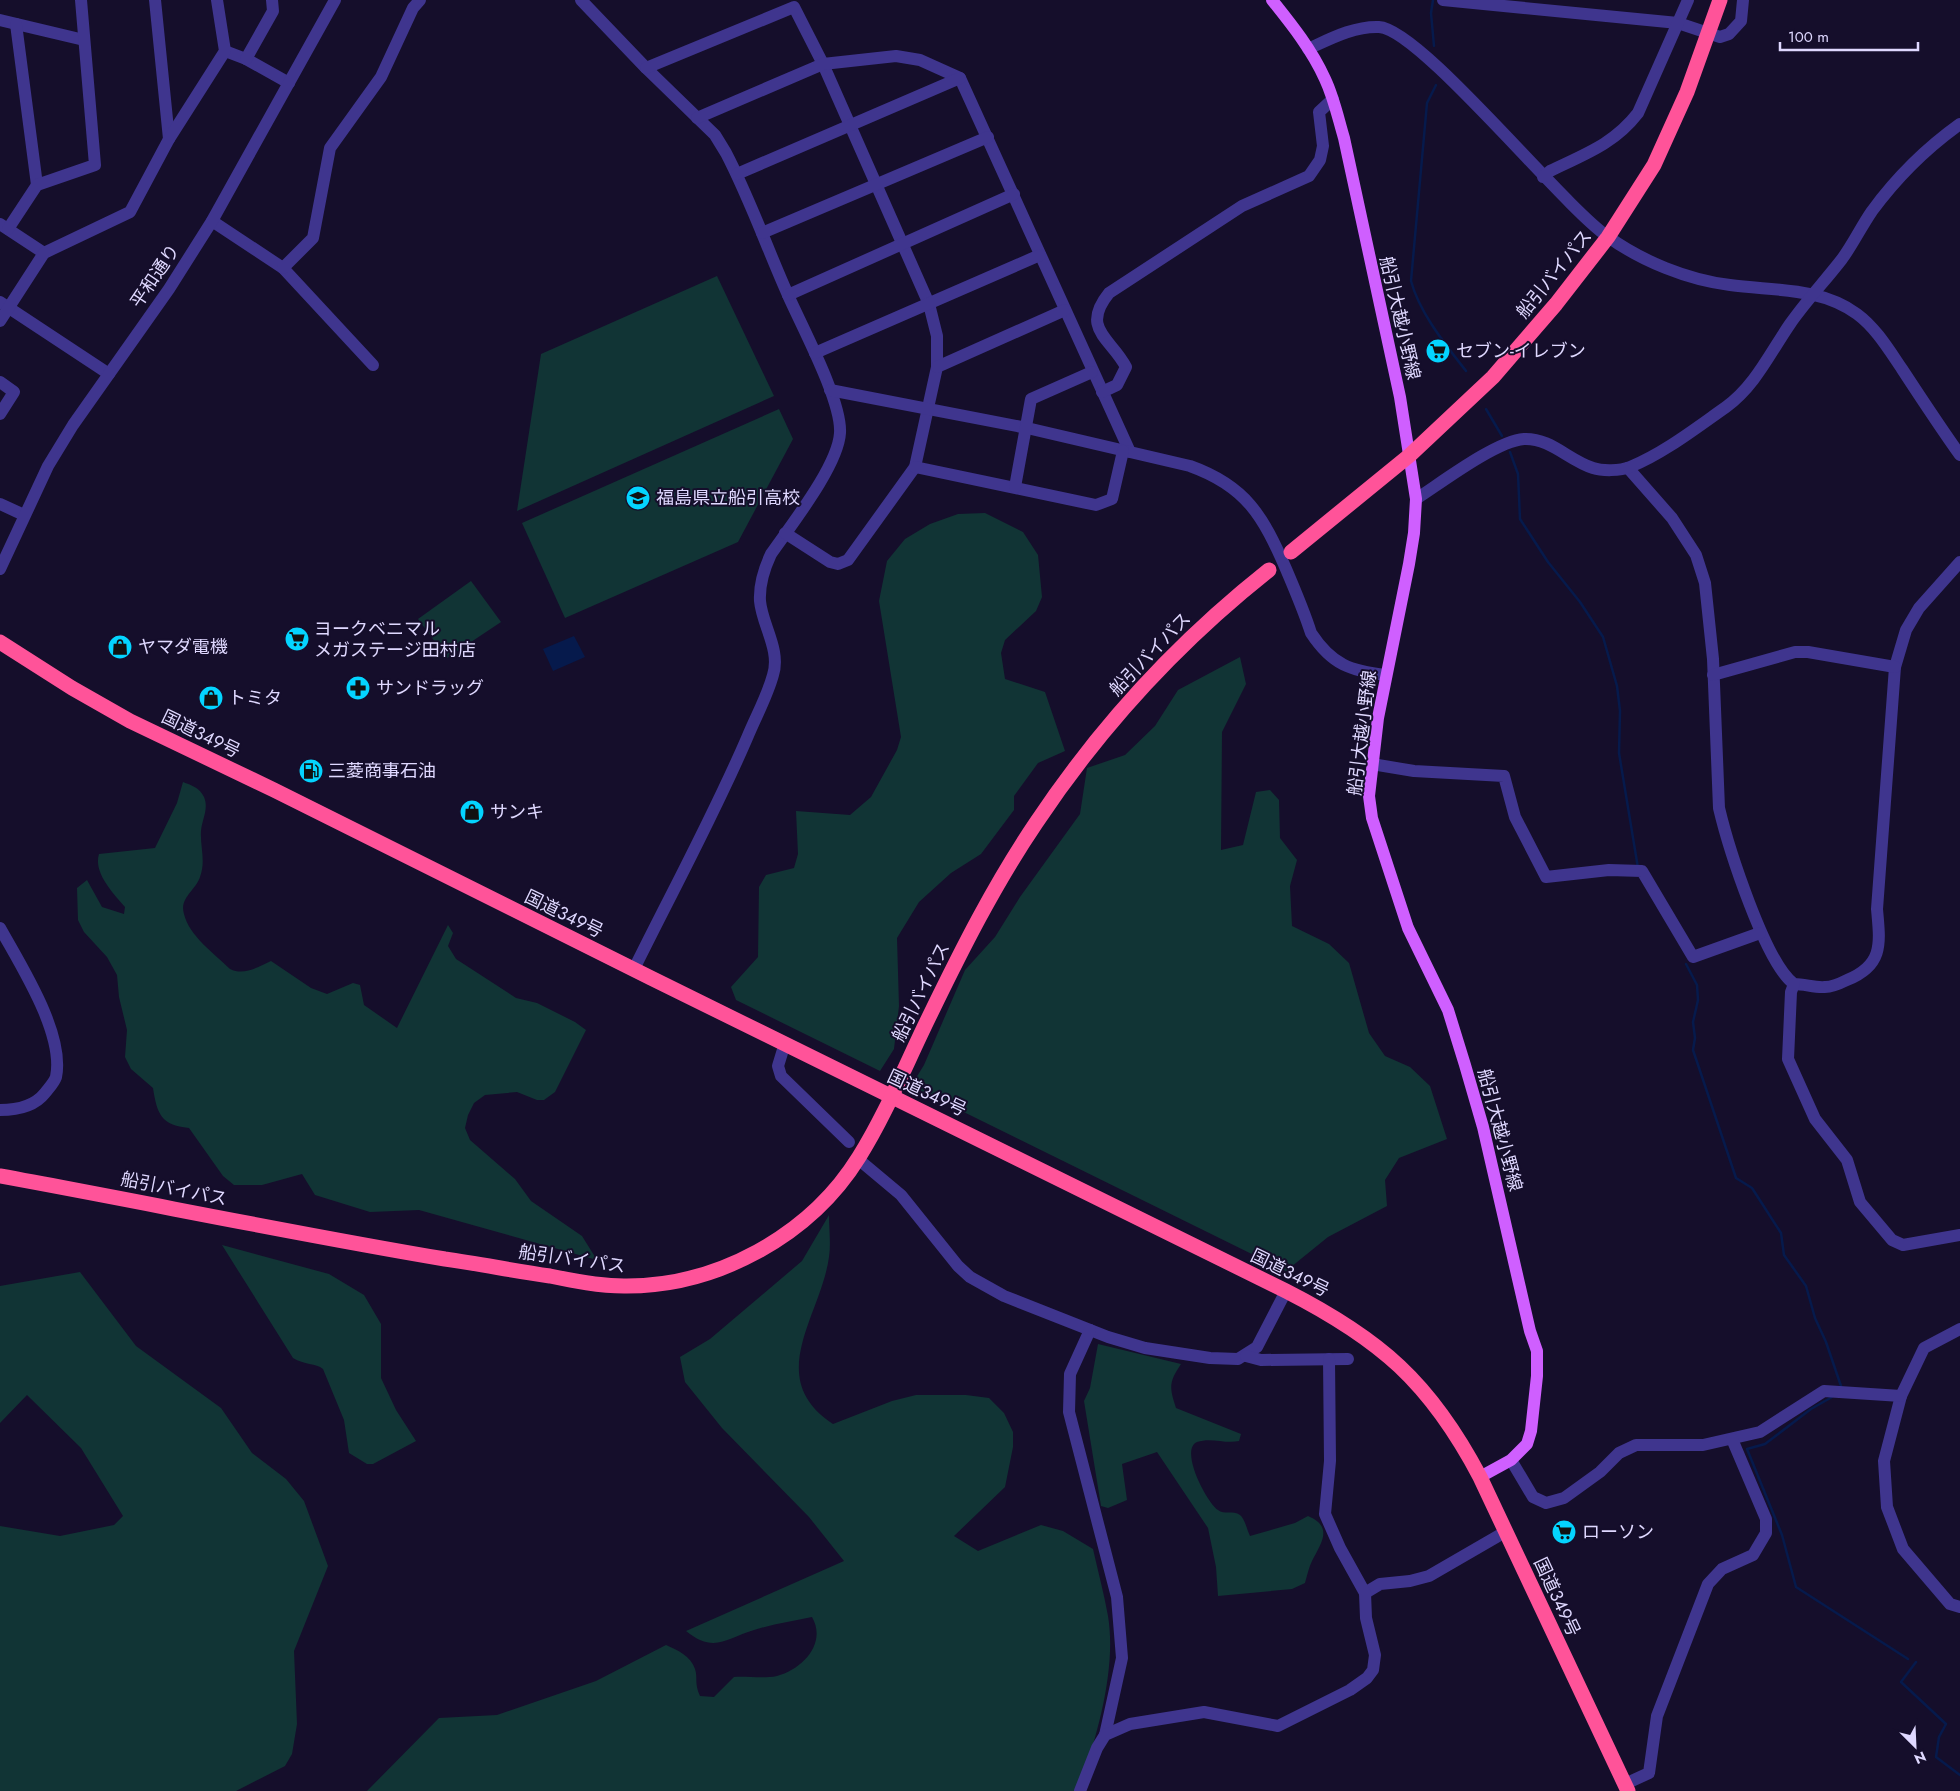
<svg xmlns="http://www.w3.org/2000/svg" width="1960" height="1791" font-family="Jost,'Noto Sans JP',sans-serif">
<rect width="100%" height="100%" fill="#150e2b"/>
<!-- green -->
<g fill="#113435">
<path d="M717 276 774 396 517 511 541 354Z"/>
<path d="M779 409 793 439 738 542 565 618 522 523Z"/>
<path d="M985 513 1023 532 1038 555 1042 597 1036 611 1005 640 1001 653 1005 679 1045 692 1065 751 1038 763 1014 796V810L981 854 951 873 919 902 897 938 899 1006 894 1049 880 1071 736 1000 731 987 758 957 759 887 766 875 794 868 798 854 796 811 850 815 871 797 897 750 901 737 879 601 887 561 905 539 930 524 958 514Z"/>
<path d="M471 581 501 622 447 658 418 619Z"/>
<path d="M1240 657 1246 684 1222 732 1221 850 1243 845 1256 792 1270 790 1279 800 1280 838 1297 860 1290 886 1292 926 1329 944 1349 963 1369 1033 1385 1056 1410 1067 1430 1086 1447 1139 1399 1158 1385 1180 1387 1206 1328 1237 1286 1271 911 1086 924 1065 965 970 995 937 1020 897 1080 814 1087 768 1125 755 1155 726 1178 690Z"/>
<path d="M183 782C191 785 200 788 204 797 209 809 202 819 201 831 200 847 206 861 200 877 196 890 179 898 184 914 189 936 215 954 230 969 244 976 258 967 271 961L311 988 327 994 353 983 360 985 364 1005 397 1028 448 925 453 933 448 946 456 959 516 998 537 1003 575 1022 586 1030 555 1092 544 1100H537L517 1092 485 1095 474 1103 468 1115 465 1128 470 1140 515 1179 531 1201 582 1236 597 1260 419 1210 370 1212 315 1195 302 1174 262 1185H234L223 1176 189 1128C161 1125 157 1114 153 1088L131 1069 125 1057 127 1030 119 997 117 975 107 957 84 932 78 920 77 888 87 880 102 907 124 914 125 907C114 894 93 873 99 854L155 848 177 803Z"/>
<path d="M829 1215C829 1229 831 1244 829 1257 821 1316 763 1378 833 1424L892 1401 916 1395H966L989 1398 1004 1413 1013 1432V1447L1005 1487 954 1536 978 1551 1041 1525 1063 1531 1093 1549C1098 1571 1104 1594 1108 1616 1117 1670 1096 1740 1078 1791H367L439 1718 497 1715 596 1681 666 1645C677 1650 691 1656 695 1669 698 1678 694 1683 700 1696L714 1697 734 1677C747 1676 764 1679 777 1676 803 1669 827 1643 812 1617 793 1621 773 1624 754 1630 727 1638 714 1654 686 1631L844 1561 809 1517 722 1428 685 1382 680 1357 710 1339 802 1261Z"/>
<path d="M222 1245 329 1274 364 1295 381 1324V1378L396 1410 416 1441 373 1464H367L349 1453 344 1420 323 1369C316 1363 304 1365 293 1358Z"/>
<path d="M80 1272 136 1346 221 1408 252 1453 286 1479 304 1501 328 1566 294 1651 297 1724 292 1754 285 1766 236 1791H0V1526L60 1536 114 1525 123 1516 81 1448 27 1395 0 1423V1286Z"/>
<path d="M1098 1344 1181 1364C1169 1382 1169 1387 1176 1408L1241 1434 1239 1441C1225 1444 1211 1437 1197 1442 1179 1450 1207 1503 1218 1510 1224 1515 1233 1510 1240 1515 1245 1519 1247 1530 1250 1536L1295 1523 1308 1516C1334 1527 1321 1543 1312 1561 1309 1567 1307 1576 1305 1583L1292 1589 1218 1596 1216 1567 1208 1528 1157 1452 1122 1464 1127 1500 1108 1508 1101 1506 1084 1401 1090 1388Z"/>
</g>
<!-- water -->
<path fill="#061a4c" d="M574 636 585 657 553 671 543 649Z"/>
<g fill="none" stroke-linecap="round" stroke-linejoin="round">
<!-- stream -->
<g stroke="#061a4c" stroke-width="2.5">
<path d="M1433 0 1431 13 1434 46"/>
<path d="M1436 85 1427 103 1411 281C1420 314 1446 345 1466 371"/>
<path d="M1486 409 1502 436"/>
<path d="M1510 452 1518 474 1520 519 1548 562 1580 602 1603 637 1617 686 1620 711 1619 753 1638 868"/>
<path d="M1686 964 1697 985 1698 1000 1693 1022 1695 1038 1693 1050 1736 1178 1752 1188 1781 1233 1784 1255 1806 1286 1815 1318 1826 1342 1841 1386"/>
<path d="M1832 1397 1811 1409 1765 1444 1747 1449 1782 1535 1796 1587 1908 1659"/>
<path d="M1916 1662 1901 1682 1946 1724 1939 1737 1936 1757 1960 1775"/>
</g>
<!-- minor -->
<g stroke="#3f358e" stroke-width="12">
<path d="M155 0 169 139"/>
<path d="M581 0 646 68 715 135 726 153C750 199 767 248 788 295 802 327 842 401 840 433 838 466 791 525 771 554 764 569 759 584 760 601 762 625 781 650 773 675 767 697 756 716 747 738 713 817 672 892 634 969"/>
<path d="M1443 0 1678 23 1720 37 1729 34 1741 21 1743 0"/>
<path d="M0 20 84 40"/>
<path d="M16 24 37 185"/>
<path d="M1308 49C1330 39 1354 26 1379 27 1420 29 1560 203 1607 236 1641 261 1688 280 1730 285 1774 291 1820 287 1857 314 1876 328 1889 350 1902 369 1921 398 1940 427 1960 455"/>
<path d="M225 51 246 59 289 83"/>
<path d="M246 59 273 11 272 0"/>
<path d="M646 68 794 7 823 64 929 304 937 336V367L915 467 848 560 838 564 830 562 785 533"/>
<path d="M697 118 823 64 896 56 920 60 960 78 1130 452"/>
<path d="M737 174 960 78"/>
<path d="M1543 177 1550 171C1585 154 1614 144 1638 113L1688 0"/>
<path d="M212 221 283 268 373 365"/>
<path d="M0 224 44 253"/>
<path d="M8 229 37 185 95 165 81 0"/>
<path d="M762 233 988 137"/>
<path d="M283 268 313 238 330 148 381 77 413 8 420 0"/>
<path d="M788 295 1014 194"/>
<path d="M0 302 109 374"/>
<path d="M0 321 44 253 130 212 169 139 225 51 217 0"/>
<path d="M815 353 1040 255"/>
<path d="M937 367 1065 310"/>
<path d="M0 382 14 392 0 414"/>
<path d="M830 390 1027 428 1190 466C1246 486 1263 516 1286 569 1295 590 1304 611 1311 633 1332 665 1351 671 1386 675"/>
<path d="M1102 392 1117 385 1126 367C1111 338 1080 329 1109 293L1242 206 1309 176 1320 160 1323 146 1319 112 1333 99"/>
<path d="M915 467 1096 505 1112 499 1123 451"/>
<path d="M1628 468 1672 518 1696 555 1705 583 1713 659 1719 808C1728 846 1765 963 1794 984 1805 984 1815 988 1825 987 1833 987 1841 983 1847 980 1884 965 1880 943 1877 909L1895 667 1906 630 1919 608 1960 562"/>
<path d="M1015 487 1031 399 1092 372"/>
<path d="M1416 499C1441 483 1496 441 1524 439 1551 438 1568 460 1593 468 1602 471 1620 471 1630 467 1664 453 1696 428 1726 407 1755 386 1770 353 1790 324 1806 301 1825 281 1842 259 1853 244 1861 227 1872 211 1897 177 1925 149 1960 124"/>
<path d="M0 504 24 515"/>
<path d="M0 569 48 466 73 425 169 289 212 221 335 0"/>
<path d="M1713 675 1795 652H1808L1895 667"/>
<path d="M1372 764 1414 771 1504 776 1515 817 1546 877 1609 870 1642 871 1693 957 1760 933"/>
<path d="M0 928C21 966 65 1034 56 1077 54 1083 48 1089 45 1093 34 1107 16 1110 0 1110"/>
<path d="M1794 984 1791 992 1788 1059 1815 1119 1847 1160 1860 1202 1892 1240 1903 1245 1960 1235"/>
<path d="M785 1043 778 1066 781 1076 849 1142"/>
<path d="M858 1159 901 1195 958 1266 970 1277 1004 1296 1108 1337 1145 1348 1210 1358 1238 1359 1257 1347 1286 1291"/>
<path d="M1960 1329 1924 1348 1901 1396 1884 1461 1887 1507 1903 1549 1950 1604 1960 1607"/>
<path d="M1090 1330 1070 1374 1069 1412 1117 1597 1122 1658 1105 1735"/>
<path d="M1246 1356 1261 1360 1348 1359"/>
<path d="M1511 1460 1533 1497 1546 1503 1564 1498 1600 1472 1619 1453 1636 1445H1703L1760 1432 1824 1391 1901 1396"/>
<path d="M1365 1593 1380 1584 1410 1581 1429 1576 1505 1532"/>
<path d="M1625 1784 1649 1773 1657 1716 1708 1584 1722 1569 1753 1555 1766 1533V1519L1732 1439"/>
<path d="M1080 1791 1097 1748 1105 1735 1130 1724 1204 1712 1278 1726 1350 1690 1367 1678 1373 1670 1375 1655 1366 1618 1365 1593 1340 1548 1325 1514 1330 1461 1329 1359"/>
</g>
<!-- major -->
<path stroke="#cf5fff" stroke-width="12" d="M1272 0C1292 25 1312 50 1325 79 1334 98 1338 118 1344 138L1400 397 1416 499 1414 533 1409 564 1378 718 1369 796 1372 818 1408 928 1448 1010 1465 1065 1483 1127 1530 1331 1537 1351V1376L1531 1431 1527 1444 1511 1460 1480 1477"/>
<!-- highway -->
<g stroke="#ff5399" stroke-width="15">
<path d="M1291 552 1410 455 1493 377 1556 304 1608 237 1654 165 1687 92 1720 0"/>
<path d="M0 642 72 688 130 721 274 790 651 978 1286 1291C1380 1339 1430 1382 1480 1477L1628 1791"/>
<path d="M0 1176C148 1203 296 1234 445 1259 480 1264 515 1271 550 1276 574 1281 599 1286 624 1286 716 1287 810 1236 859 1157 886 1114 906 1064 929 1017 961 951 994 885 1036 823 1100 727 1178 642 1269 570"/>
</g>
</g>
<!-- icons -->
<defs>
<symbol id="supermarket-disc" viewBox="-11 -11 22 22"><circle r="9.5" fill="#04d4ff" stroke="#150e2b"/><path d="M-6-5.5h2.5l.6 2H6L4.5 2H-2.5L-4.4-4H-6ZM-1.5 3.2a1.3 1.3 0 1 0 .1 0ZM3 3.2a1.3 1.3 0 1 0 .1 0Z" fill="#111"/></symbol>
<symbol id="school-disc" viewBox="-11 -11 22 22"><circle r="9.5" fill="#04d4ff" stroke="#150e2b"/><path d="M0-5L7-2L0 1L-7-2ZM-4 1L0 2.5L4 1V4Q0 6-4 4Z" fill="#111"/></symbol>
<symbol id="shop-disc" viewBox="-11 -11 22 22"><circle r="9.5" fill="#04d4ff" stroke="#150e2b"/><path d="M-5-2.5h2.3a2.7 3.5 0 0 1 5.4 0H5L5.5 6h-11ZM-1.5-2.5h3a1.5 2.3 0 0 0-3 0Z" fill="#111"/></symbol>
<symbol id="pharmacy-disc" viewBox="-11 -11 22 22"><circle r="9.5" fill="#04d4ff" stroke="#150e2b"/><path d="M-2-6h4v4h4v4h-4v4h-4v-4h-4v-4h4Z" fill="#111"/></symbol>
<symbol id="fuel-disc" viewBox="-11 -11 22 22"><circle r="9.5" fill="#04d4ff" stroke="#150e2b"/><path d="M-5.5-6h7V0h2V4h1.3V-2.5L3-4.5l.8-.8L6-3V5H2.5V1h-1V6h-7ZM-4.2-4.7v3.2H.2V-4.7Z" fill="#111"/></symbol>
</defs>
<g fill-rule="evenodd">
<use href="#supermarket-disc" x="1424" y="337" width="28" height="28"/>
<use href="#school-disc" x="624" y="484" width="28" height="28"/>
<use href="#supermarket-disc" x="283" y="625" width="28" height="28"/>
<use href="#shop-disc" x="106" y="633" width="28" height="28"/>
<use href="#pharmacy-disc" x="344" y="674" width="28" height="28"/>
<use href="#shop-disc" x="197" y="684" width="28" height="28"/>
<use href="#fuel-disc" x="297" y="757" width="28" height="28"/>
<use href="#shop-disc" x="458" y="798" width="28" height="28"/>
<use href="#supermarket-disc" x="1550" y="1518" width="28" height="28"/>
</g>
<g text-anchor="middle" stroke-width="4" stroke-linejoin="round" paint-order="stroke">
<!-- street labels -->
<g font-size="18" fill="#dfd8ff" stroke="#150e2b">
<text transform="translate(1554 274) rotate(-51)" y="6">船引バイパス</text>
<text transform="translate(155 276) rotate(-56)" y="6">平和通り</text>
<text transform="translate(1400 318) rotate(77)" y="6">船引大越小野線</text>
<text transform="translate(1150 654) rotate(-46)" y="6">船引バイパス</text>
<text transform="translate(1362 733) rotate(-83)" y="6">船引大越小野線</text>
<text transform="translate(201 734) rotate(26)" y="6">国道349号</text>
<text transform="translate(564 914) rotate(26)" y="6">国道349号</text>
<text transform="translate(921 992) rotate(-64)" y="6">船引バイパス</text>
<text transform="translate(927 1093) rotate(25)" y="6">国道349号</text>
<text transform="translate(1500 1130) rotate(75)" y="6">船引大越小野線</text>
<text transform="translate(174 1189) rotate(11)" y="6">船引バイパス</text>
<text transform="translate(572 1259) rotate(8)" y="6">船引バイパス</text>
<text transform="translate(1290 1273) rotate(26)" y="6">国道349号</text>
<text transform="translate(1557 1597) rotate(65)" y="6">国道349号</text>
</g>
<!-- poi labels -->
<g font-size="18" fill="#dfd8ff" stroke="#150e2b" text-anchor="start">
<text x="1456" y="357">セブン-イレブン</text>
<text x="656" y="504">福島県立船引高校</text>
<text x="314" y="635">ヨークベニマル<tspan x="314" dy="21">メガステージ田村店</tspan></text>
<text x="138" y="653">ヤマダ電機</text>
<text x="376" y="694">サンドラッグ</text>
<text x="228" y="704">トミタ</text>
<text x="328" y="777">三菱商事石油</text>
<text x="490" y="818">サンキ</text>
<text x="1582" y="1538">ローソン</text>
</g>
</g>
<!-- north arrow -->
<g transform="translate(1915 1746) rotate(156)" stroke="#150e2b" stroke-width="4" paint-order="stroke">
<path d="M0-4L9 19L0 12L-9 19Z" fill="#dfd8ff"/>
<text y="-8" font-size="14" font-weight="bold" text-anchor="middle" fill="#dfd8ff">N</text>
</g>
<!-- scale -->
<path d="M1780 42v8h138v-8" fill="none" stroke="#dfd8ff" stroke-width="2.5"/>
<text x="1788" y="42" font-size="15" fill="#dfd8ff" stroke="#150e2b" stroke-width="4" paint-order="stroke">100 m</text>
</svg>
